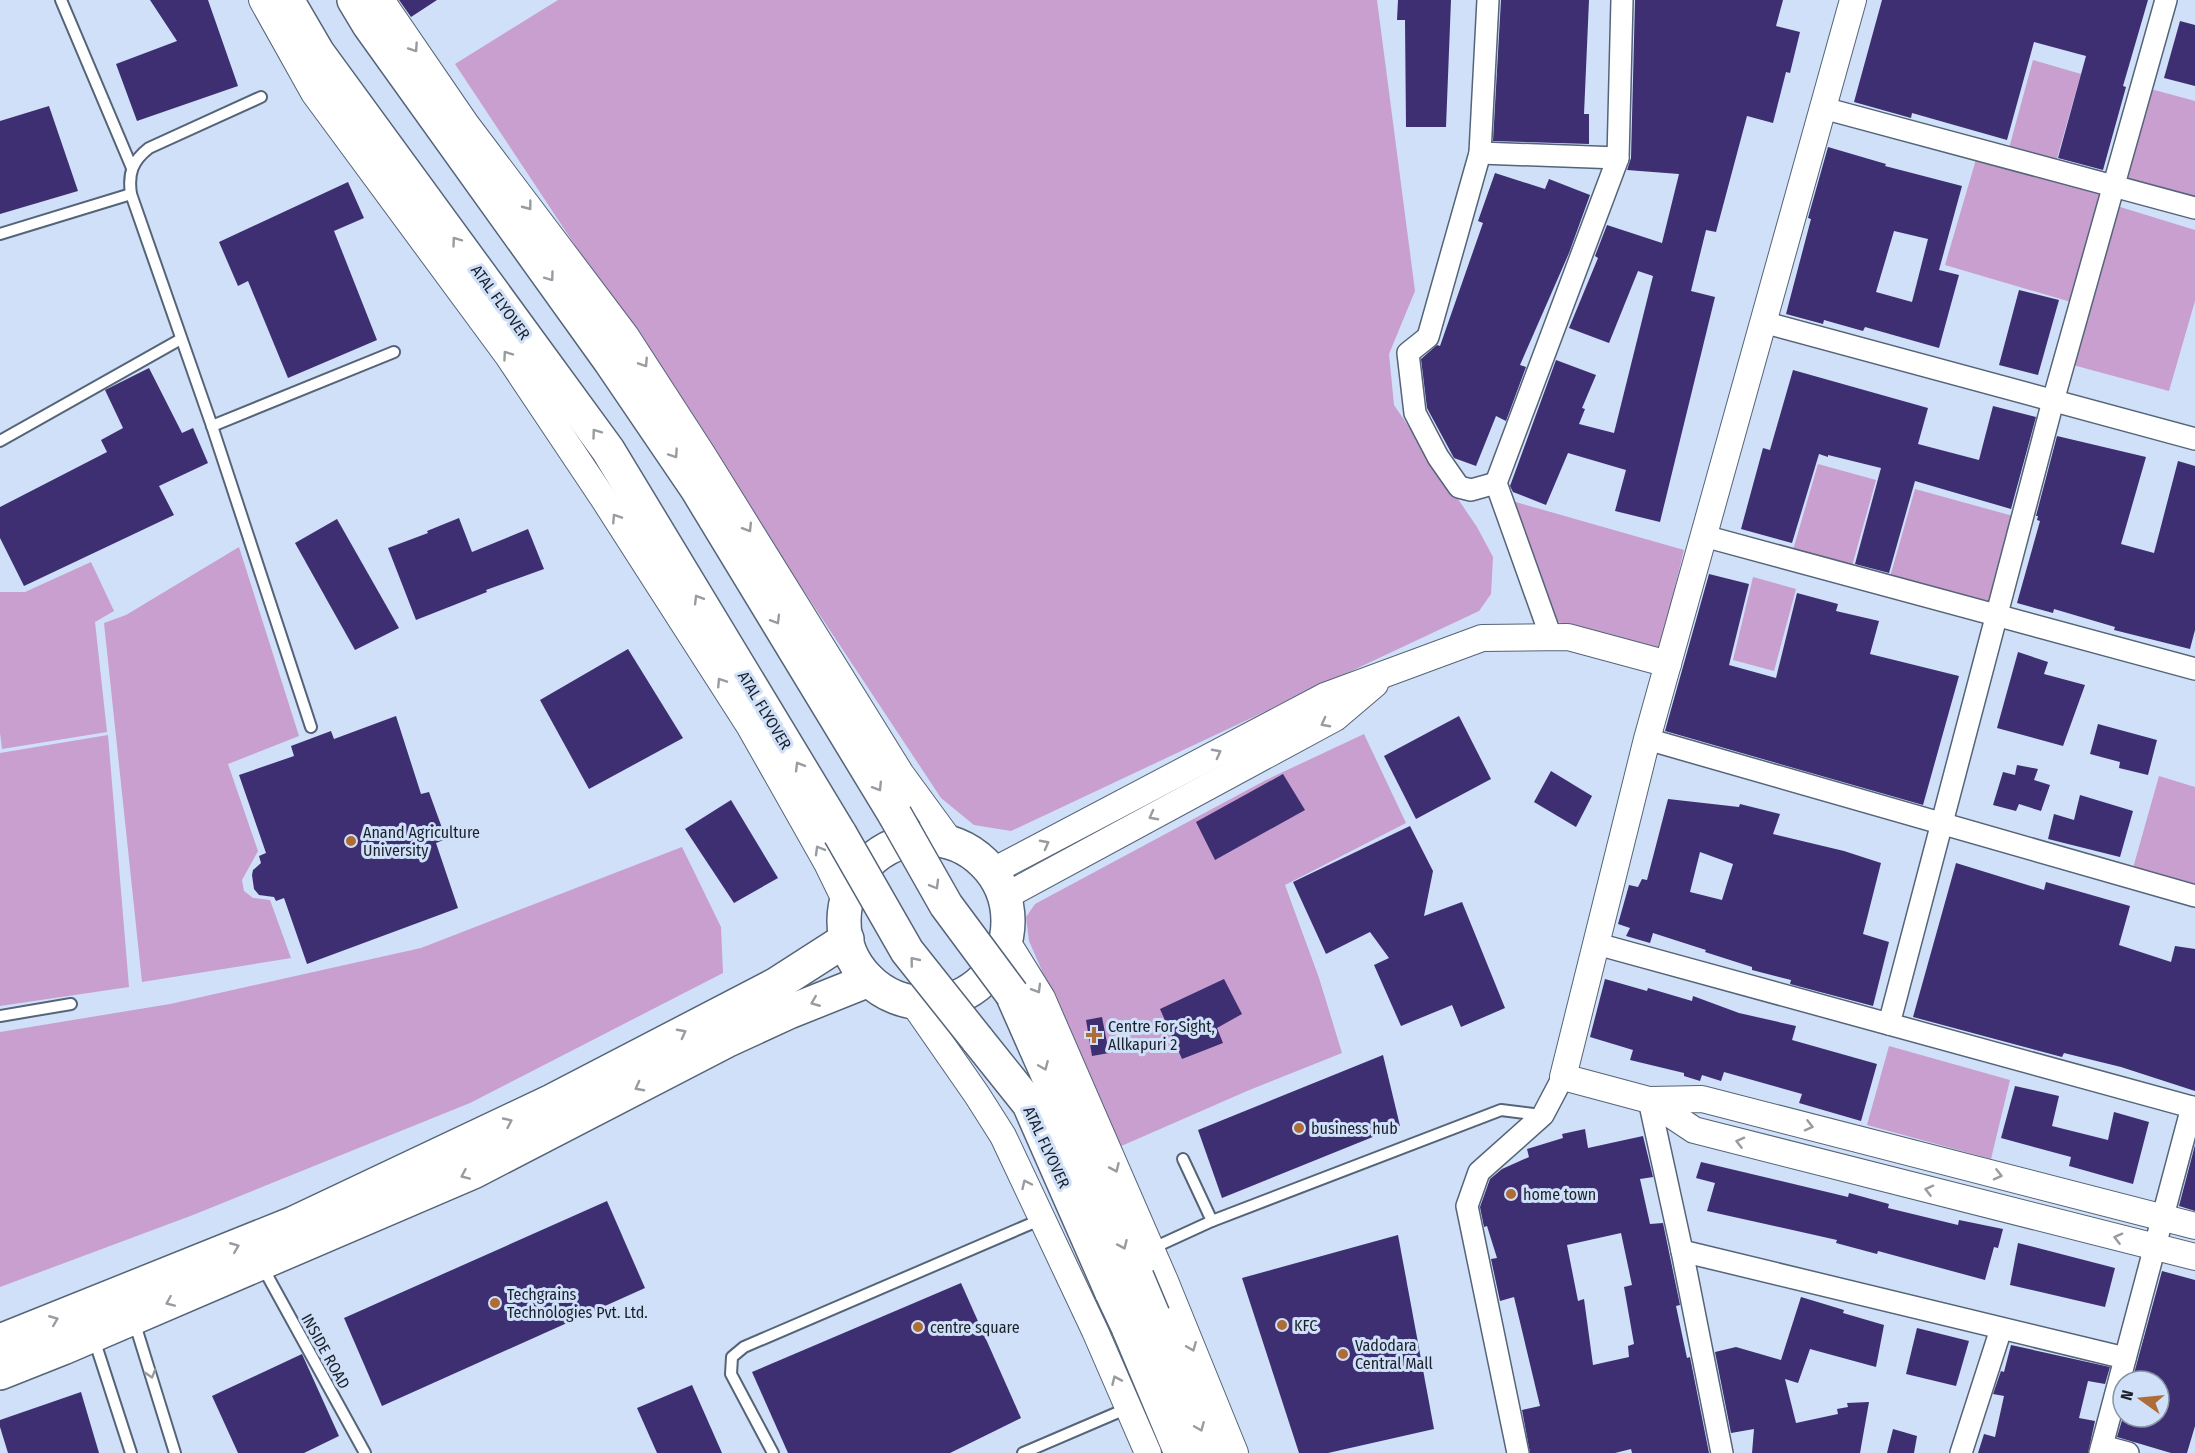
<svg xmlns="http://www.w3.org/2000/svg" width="2195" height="1453" font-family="'Fira Sans Condensed',sans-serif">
<rect width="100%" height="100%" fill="#cfe0f8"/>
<!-- green -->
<g fill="#c89fcf">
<path d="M558 0H1377L1415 291 1389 354 1394 405 1477 527 1493 557 1491 594 1479 611 1011 831 974 825 941 798 455 64Z"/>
<path d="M2033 60 2081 74 2055 165 2008 152Z"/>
<path d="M2147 88 2195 101V203L2121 181Z"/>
<path d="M1977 156 2105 191 2071 302 1945 265Z"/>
<path d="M2117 206 2195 230V301L2169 391 2073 365Z"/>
<path d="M1818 464 1876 480 1852 566 1793 550Z"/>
<path d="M1915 489 2013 516 1989 604 1890 577Z"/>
<path d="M1512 501 1684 550 1660 649 1554 621Z"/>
<path d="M239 547 299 736 228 764 258 851 242 880 244 891 253 898 270 900 291 958 142 982 104 623 126 615Z"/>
<path d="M91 562 114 611 95 622 107 732 2 749 0 733V592H25Z"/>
<path d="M1753 577 1796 589 1774 671 1733 660Z"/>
<path d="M1364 734 1406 823 1285 885 1319 978 1342 1053 1247 1091 1119 1147 1029 941 1026 917 1035 904 1266 780Z"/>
<path d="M108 735 129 987 0 1006V753Z"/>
<path d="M2159 776 2195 787V885L2133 868Z"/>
<path d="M682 847 721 927 723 973 470 1103 193 1215 0 1287V1032L170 1004 421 948Z"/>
<path d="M1889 1046 2010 1080 1991 1159 1867 1125Z"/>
</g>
<!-- building -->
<g fill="#3d2f72" fill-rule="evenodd">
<path d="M150 0H208L238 86 137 121 116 64 177 41Z"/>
<path d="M399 0H437L411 17Z"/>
<path d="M1398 0H1451L1446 127H1406L1405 20H1397Z"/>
<path d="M1501 0H1589L1584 114H1589V144L1493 141Z"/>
<path d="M1635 0H1783L1776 26 1800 32 1790 73 1786 72 1773 123 1747 116 1716 232 1706 230 1691 291 1715 297 1660 522 1615 511 1626 470 1568 453 1546 505 1513 492 1510 486 1556 360 1596 375 1582 408 1585 409 1579 424 1614 433 1653 276 1638 271 1609 343 1569 328 1598 258 1595 256 1607 225 1662 243 1679 174 1627 170 1631 158Z"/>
<path d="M1882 0H2148L2123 86 2126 87 2103 170 2058 158 2086 56 2034 42 2007 140 1912 113 1911 118 1854 102Z"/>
<path d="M2180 21 2195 25V86L2164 78Z"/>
<path d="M49 106 78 191 0 214V121Z"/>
<path d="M1828 147 1886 164 1885 166 1962 186 1939 270 1959 275 1939 348 1865 327 1863 331 1824 320 1823 324 1786 314 1811 219 1808 218ZM1894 231 1928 239 1912 302 1876 292Z"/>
<path d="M1495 173 1545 189 1549 179 1590 195 1569 253 1520 365 1526 367 1506 421 1496 416 1476 466 1454 458 1427 408 1421 359 1437 345 1440 346 1483 223 1478 221Z"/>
<path d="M348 182 364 218 334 231 377 340 288 378 248 281 238 286 219 242Z"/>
<path d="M2019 290 2059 300 2038 375 1999 365Z"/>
<path d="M149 368 182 433 193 428 208 463 159 486 174 515 24 586 0 538V507L107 452 101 440 123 428 105 390Z"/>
<path d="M1793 370 1928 408 1918 444 1979 460 1993 406 2036 417 2011 509 1915 481 1889 573 1855 564 1881 468 1828 455V457L1819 454 1792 543 1741 529 1763 448 1770 450Z"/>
<path d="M2057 436 2146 457 2121 544 2154 553 2178 461 2195 466V630L2190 649 2114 630 2115 627 2054 609 2053 613 2017 603 2040 521 2037 520 2038 516H2036Z"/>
<path d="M459 518 472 552 528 529 544 569 486 590 487 592 416 620 388 548 428 533 427 531Z"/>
<path d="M337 519 399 628 355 650 295 543Z"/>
<path d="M1709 574 1749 584 1729 665 1776 678 1797 593 1838 604 1836 611 1879 621 1870 654 1959 676 1923 805 1665 731Z"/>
<path d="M628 649 683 738 589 789 540 700Z"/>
<path d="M2018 652 2048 662 2044 674 2085 685 2063 746 1997 728Z"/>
<path d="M396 716 421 794 429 792 446 839 436 843 458 908 307 964 284 898 276 901 274 897 259 895 254 889 252 875 253 870 261 863 259 856 266 853 239 775 294 756 291 746 331 731 334 739Z"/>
<path d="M1459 716 1491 779 1416 819 1384 756Z"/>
<path d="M2098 724 2157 740 2148 775 2119 768 2120 762 2090 754Z"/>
<path d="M2017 765 2038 769 2034 780 2050 785 2041 811 2019 804 2016 811 1993 805 2003 772 2015 775Z"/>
<path d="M1551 771 1592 796 1576 827 1534 802Z"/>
<path d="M1283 774 1305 810 1215 860 1196 822Z"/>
<path d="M2080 795 2133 811 2120 857 2048 839 2054 814 2074 820Z"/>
<path d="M1668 799 1739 807 1740 804 1780 814 1773 834 1844 851 1881 863 1863 934 1889 942 1873 1006 1790 984 1791 980 1752 970V967L1705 952 1706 950 1653 933 1650 943 1626 936 1630 928 1618 924 1629 885 1638 887 1642 879 1647 880ZM1700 852 1733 864 1722 900 1690 892Z"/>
<path d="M731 800 778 878 734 903 685 829Z"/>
<path d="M1410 826 1433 871 1424 916 1462 902 1505 1008 1461 1027 1452 1005 1401 1026 1374 965 1389 958 1370 932 1326 954 1293 882Z"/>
<path d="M1956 863 2044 890 2046 882 2130 906 2119 945 2171 962 2175 946 2195 949V1091L2121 1067 2064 1053 2062 1057 1913 1017Z"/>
<path d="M1224 979 1242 1014 1217 1028 1223 1043 1182 1059 1160 1009Z"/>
<path d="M1605 979 1647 991 1648 988 1692 1001 1693 996 1739 1013 1796 1026 1792 1040 1877 1064 1861 1121 1799 1103 1802 1094 1724 1072 1721 1081 1702 1075 1700 1081 1684 1076V1073L1630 1060 1633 1050 1590 1037Z"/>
<path d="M1102 1017 1109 1053 1092 1056 1086 1020Z"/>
<path d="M1383 1055 1400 1126 1222 1198 1198 1130Z"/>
<path d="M2015 1086 2059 1096 2052 1126 2108 1140 2114 1112 2149 1122 2133 1184 2069 1166 2071 1157 2001 1138Z"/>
<path d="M1585 1129 1588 1148 1643 1136 1653 1177 1640 1179 1650 1224 1663 1223 1680 1305 1676 1306 1687 1358 1690 1357 1709 1453H1632L1631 1449 1615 1453H1530L1522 1410 1540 1406 1514 1297 1500 1301 1491 1259 1497 1258 1487 1226 1484 1227 1480 1207 1490 1179 1502 1169 1529 1157 1527 1149 1563 1138 1562 1134ZM1621 1233 1632 1285 1624 1287 1634 1344 1628 1346 1629 1357 1593 1365 1584 1299 1578 1301 1567 1245Z"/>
<path d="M2195 1145V1211L2179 1206Z"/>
<path d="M1701 1162 1848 1197 1849 1193 1889 1204 1888 1208 1958 1225 1959 1220 2003 1229 1998 1248 1994 1247 1985 1280 1878 1251 1877 1254 1836 1243 1837 1240 1707 1211 1715 1183 1696 1178Z"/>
<path d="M607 1201 645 1288 382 1406 344 1318Z"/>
<path d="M1398 1235 1434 1429 1328 1453H1299L1242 1278Z"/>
<path d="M2018 1243 2115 1268 2105 1307 2010 1285Z"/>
<path d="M2162 1271 2195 1280V1426L2187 1453H2171L2117 1437 2123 1417H2159V1381H2132Z"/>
<path d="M961 1283 1021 1418 950 1453H788L752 1372Z"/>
<path d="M1801 1297 1844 1310 1843 1313 1884 1325 1876 1367 1810 1349 1798 1383 1785 1379 1796 1423 1838 1414 1837 1409 1848 1407 1847 1403 1869 1402 1860 1453H1752L1754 1429 1731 1433 1715 1352 1736 1347 1781 1360Z"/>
<path d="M1917 1328 1969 1341 1956 1386 1906 1374Z"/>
<path d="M2011 1345 2110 1367 2105 1384 2088 1381 2079 1418 2095 1421 2088 1453H1978L1984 1434 1995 1437 2004 1396 1993 1394 2001 1371 2004 1372Z"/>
<path d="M302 1354 339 1436 304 1453H238L212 1396Z"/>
<path d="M692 1385 722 1453H657L637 1408Z"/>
<path d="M81 1392 99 1453H8L0 1427V1420Z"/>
<path d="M1893 1429 1917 1436 1914 1453H1887Z"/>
</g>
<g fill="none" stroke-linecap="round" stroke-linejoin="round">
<defs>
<g id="service">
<path d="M61 0 132 168"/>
<path d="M261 97 149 148C132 161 128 174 131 194L212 426 311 727"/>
<path d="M0 234 131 194"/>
<path d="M212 426 394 352"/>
<path d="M0 441 181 339"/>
<path d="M0 1016 71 1004"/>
<path d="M1183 1159 1212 1221"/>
<path d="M1151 1249 1212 1221 1501 1110 1541 1115"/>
<path d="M262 1266 365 1453"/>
<path d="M134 1321 175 1453"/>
<path d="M94 1339 131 1453"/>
<path d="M773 1453 731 1374 732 1357 744 1347 1042 1219"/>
<path d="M1023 1453 1128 1408"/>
</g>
<g id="minor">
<path d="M1488 0 1480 153 1428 337 1408 353 1415 413 1438 457 1459 487 1471 490 1496 483"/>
<path d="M1823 108 2195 208"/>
<path d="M1480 153 1618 158"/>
<path d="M1763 322 2195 439"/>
<path d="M1704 536 2195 669"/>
<path d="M1551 637 1496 483 1618 158 1622 0"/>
<path d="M1647 739 2195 896"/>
<path d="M1597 944 2195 1108"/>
<path d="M1889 1024 2053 401 2166 0"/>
<path d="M1649 1100 1682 1251 1722 1453"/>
<path d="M1682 1251 2125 1358"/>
<path d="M2102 1446 2128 1453"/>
<path d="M1518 1453 1467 1206 1479 1172 1543 1115 1563 1077"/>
<path d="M1961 1453 2001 1329"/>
<path d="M2100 1453 2192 1107"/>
</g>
<g id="tertiary">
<path d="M262 0 314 93 508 356 603 498 750 727 827 863 846 902"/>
<path d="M381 0 466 124 626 336 703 455 901 774 950 841"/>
<path d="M1853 0 1647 739 1563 1077 1649 1100 1702 1099 2195 1226"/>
<path d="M993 871 1325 696 1482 638 1568 637 1668 664"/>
<path d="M1006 896 1335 718 1375 684"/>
<path d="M1006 940 1042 998 1165 1281 1235 1453"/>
<path d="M913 1003 977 1095 1003 1136 1095 1331 1148 1453"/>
<path d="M1649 1100 1694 1130 2195 1257"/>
</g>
<g id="primary">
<path d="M287 0 318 53 608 450 840 834"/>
<path d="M354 0 369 25 610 361 697 489 895 815"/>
<circle cx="926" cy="921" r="82"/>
<path d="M1012 994 1137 1277"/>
<path d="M977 1039 1029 1104 1112 1293"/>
<path d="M1153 1315 1211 1453"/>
<path d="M1128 1327 1181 1453"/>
<path d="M0 1341 294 1223 552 1101 777 984 847 939"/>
<path d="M0 1373 63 1348 473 1172 726 1041 789 1012 869 980"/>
</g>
</defs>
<!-- service casing -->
<use href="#service" stroke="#556478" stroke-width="14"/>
<!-- minor casing -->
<use href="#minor" stroke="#556478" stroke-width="24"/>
<!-- tertiary casing -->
<use href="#tertiary" stroke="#556478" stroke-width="28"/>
<!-- primary casing -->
<use href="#primary" stroke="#556478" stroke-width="36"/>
<!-- service -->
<use href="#service" stroke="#fff" stroke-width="10"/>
<!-- minor -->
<use href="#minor" stroke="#fff" stroke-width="21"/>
<!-- tertiary -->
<use href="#tertiary" stroke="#fff" stroke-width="26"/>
<!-- primary -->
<use href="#primary" stroke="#fff" stroke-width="33"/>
<defs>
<g id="primary-bridge">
<path d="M895 815 946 905 1012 994"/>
<path d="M840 834 907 951 977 1039"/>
<path d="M1137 1277 1153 1315"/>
<path d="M1112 1293 1128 1327"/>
</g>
</defs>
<!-- primary-bridge casing -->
<use href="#primary-bridge" stroke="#556478" stroke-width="36" stroke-linecap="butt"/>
<!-- primary-bridge -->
<use href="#primary-bridge" stroke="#fff" stroke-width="33"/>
</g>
<!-- one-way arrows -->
<defs><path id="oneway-chevron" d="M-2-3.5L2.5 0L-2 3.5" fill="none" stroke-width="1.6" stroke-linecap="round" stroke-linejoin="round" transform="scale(1.5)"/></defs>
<g stroke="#989b9f">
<use href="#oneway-chevron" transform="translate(414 48) rotate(56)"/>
<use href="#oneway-chevron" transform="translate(528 206) rotate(53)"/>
<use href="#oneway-chevron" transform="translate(456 241) rotate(-126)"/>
<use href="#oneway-chevron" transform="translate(550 277) rotate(54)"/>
<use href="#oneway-chevron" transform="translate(507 355) rotate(-125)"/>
<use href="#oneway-chevron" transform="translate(644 363) rotate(57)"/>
<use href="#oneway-chevron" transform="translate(596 433) rotate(-126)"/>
<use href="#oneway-chevron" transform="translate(674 454) rotate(56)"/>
<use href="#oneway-chevron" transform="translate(616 518) rotate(-123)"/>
<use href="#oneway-chevron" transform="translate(748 528) rotate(58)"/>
<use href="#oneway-chevron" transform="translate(698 599) rotate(-121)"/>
<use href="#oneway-chevron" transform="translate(776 620) rotate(59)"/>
<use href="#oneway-chevron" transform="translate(721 682) rotate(-123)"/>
<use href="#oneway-chevron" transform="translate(1325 723) rotate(152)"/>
<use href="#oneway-chevron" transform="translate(1217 753) rotate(-28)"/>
<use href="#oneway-chevron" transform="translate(799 766) rotate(-121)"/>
<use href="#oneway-chevron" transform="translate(878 787) rotate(58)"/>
<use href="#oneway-chevron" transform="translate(1153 816) rotate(152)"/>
<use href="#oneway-chevron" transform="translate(1045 844) rotate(-28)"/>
<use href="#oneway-chevron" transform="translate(819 850) rotate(-120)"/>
<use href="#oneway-chevron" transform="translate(935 885) rotate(60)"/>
<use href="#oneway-chevron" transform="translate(914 961) rotate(-129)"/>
<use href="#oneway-chevron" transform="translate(1037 989) rotate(59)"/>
<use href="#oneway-chevron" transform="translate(815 1002) rotate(158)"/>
<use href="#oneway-chevron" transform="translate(682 1033) rotate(-28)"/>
<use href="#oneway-chevron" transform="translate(1044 1066) rotate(67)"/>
<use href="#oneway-chevron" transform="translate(639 1087) rotate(152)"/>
<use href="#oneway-chevron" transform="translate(508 1122) rotate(-25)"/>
<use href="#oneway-chevron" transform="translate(1809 1126) rotate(14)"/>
<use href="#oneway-chevron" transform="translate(1740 1142) rotate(-166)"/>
<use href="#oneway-chevron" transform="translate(1115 1168) rotate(66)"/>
<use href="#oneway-chevron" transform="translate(465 1175) rotate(156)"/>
<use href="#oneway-chevron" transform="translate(1998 1175) rotate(14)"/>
<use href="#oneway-chevron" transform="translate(1026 1184) rotate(-115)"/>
<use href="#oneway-chevron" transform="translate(1929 1190) rotate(-166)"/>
<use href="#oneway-chevron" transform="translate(2118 1238) rotate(-166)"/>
<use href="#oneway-chevron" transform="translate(1123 1245) rotate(66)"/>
<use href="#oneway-chevron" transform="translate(235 1247) rotate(-22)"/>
<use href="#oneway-chevron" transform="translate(170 1302) rotate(157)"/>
<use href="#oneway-chevron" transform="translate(54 1320) rotate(-22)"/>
<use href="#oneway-chevron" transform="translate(1192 1347) rotate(68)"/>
<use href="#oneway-chevron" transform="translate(151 1374) rotate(73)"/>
<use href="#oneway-chevron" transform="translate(1116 1380) rotate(-114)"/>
<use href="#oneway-chevron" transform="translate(1200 1427) rotate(67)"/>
</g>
<!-- markers -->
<g fill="#ae6d37" stroke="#cfe0f8" stroke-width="2">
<circle cx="351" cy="841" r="6"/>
<path d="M1091 1026h6v6h6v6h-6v6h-6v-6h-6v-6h6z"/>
<circle cx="1299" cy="1128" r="6"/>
<circle cx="1511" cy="1194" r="6"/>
<circle cx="495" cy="1303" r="6"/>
<circle cx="1282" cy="1325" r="6"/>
<circle cx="918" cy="1327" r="6"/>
<circle cx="1343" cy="1354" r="6"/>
</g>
<g text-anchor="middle" stroke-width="6" stroke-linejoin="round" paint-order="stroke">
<!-- street labels -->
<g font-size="16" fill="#1b212a" stroke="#cfe0f8">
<text transform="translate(501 302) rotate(54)" y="6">ATAL FLYOVER</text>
<text transform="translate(765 710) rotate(59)" y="6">ATAL FLYOVER</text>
<text transform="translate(1047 1147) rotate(65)" y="6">ATAL FLYOVER</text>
<text transform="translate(326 1351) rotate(61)" y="6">INSIDE ROAD</text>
</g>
<!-- poi labels -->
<g font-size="16" fill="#1b212a" stroke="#cfe0f8" text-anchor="start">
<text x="363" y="838">Anand Agriculture<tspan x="363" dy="18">University</tspan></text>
<text x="1108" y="1032">Centre For Sight,<tspan x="1108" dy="18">Allkapuri 2</tspan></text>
<text x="1311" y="1134">business hub</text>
<text x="1523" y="1200">home town</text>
<text x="507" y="1300">Techgrains<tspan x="507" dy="18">Technologies Pvt. Ltd.</tspan></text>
<text x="1294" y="1331">KFC</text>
<text x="930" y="1333">centre square</text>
<text x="1355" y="1351">Vadodara<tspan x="1355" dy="18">Central Mall</tspan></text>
</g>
</g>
<!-- north arrow -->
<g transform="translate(2141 1399) rotate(285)"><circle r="28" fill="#cfe0f8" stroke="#8794a6" stroke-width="1.5"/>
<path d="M0-4.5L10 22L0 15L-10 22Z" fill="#ae6d37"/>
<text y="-9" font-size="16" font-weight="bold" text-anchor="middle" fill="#1b212a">N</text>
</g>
</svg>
